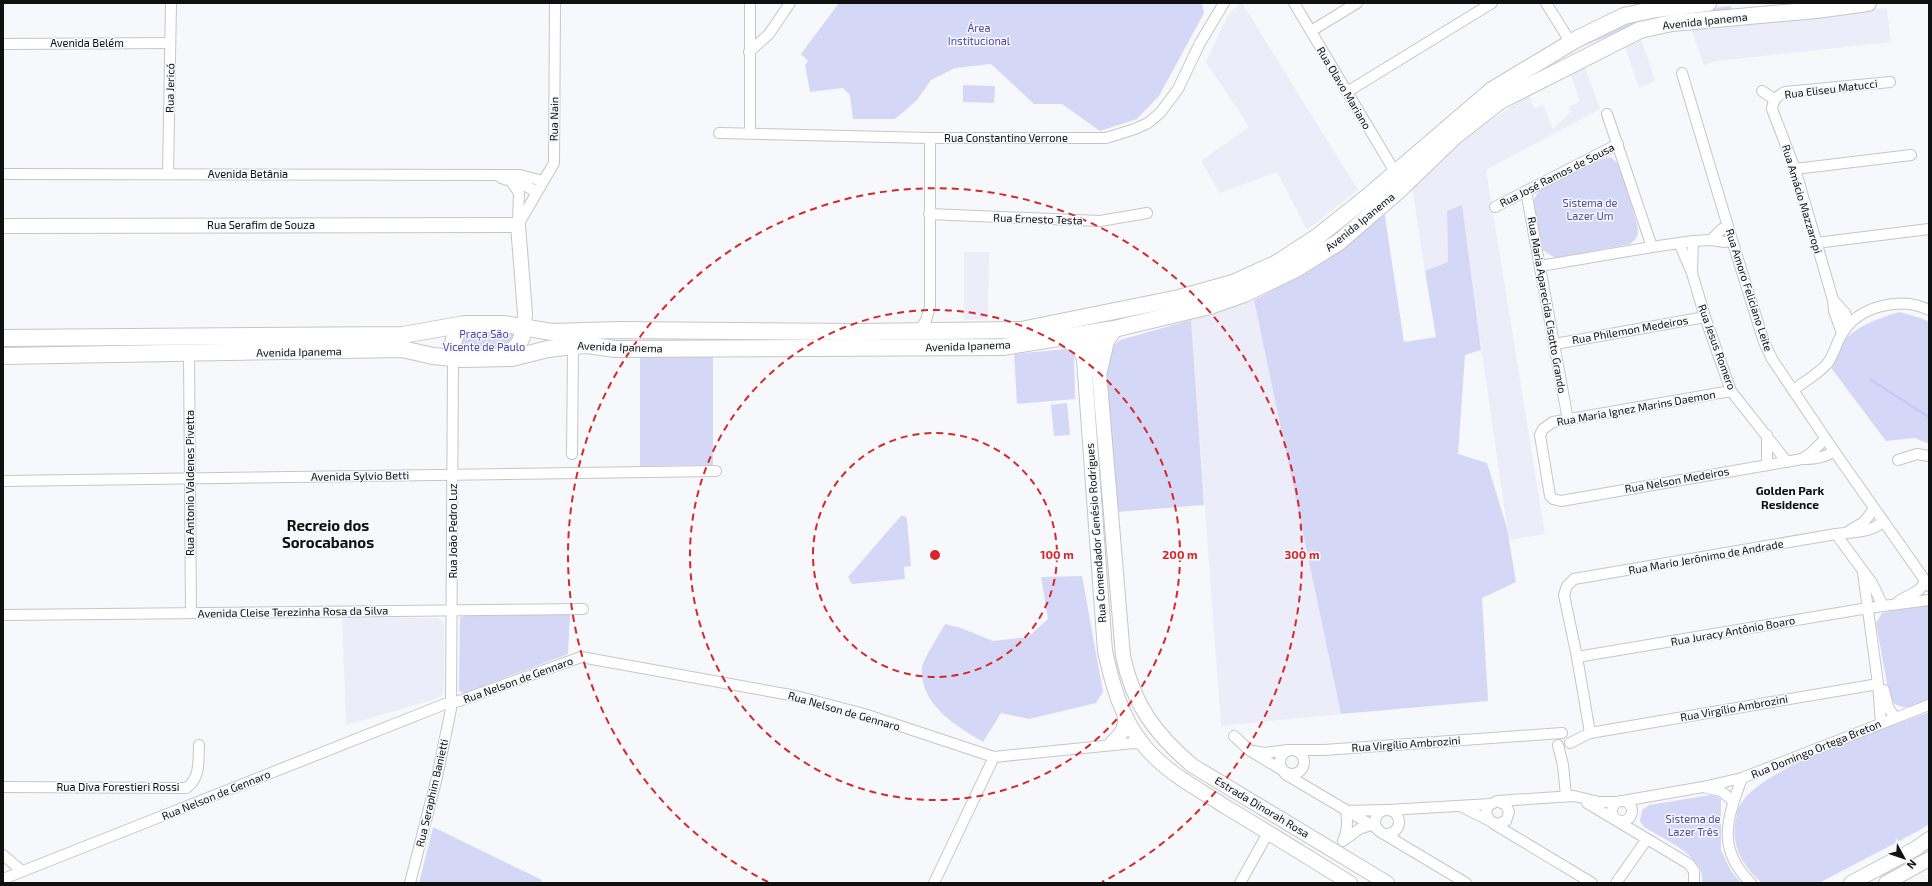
<svg xmlns="http://www.w3.org/2000/svg" width="1932" height="886" font-family="'Exo 2',sans-serif">
<rect width="100%" height="100%" fill="#f7f8fc"/>
<!-- built -->
<g fill="#ecedf9">
<path d="M1240 3H1242L1358 190 1307 230 1277 172 1220 193 1201 161 1249 127 1206 62 1228 15Z"/>
<path d="M1887 8 1891 42 1717 61 1704 65 1689 24Z"/>
<path d="M1640 35 1655 81 1639 88 1624 43Z"/>
<path d="M1584 65 1600 109 1486 170 1545 534 1509 540 1461 206 1447 211 1448 262 1425 271 1412 186 1479 128 1529 95 1534 108 1543 105 1553 129 1570 112 1569 106 1580 102 1570 73Z"/>
<path d="M964 252H989L988 319 964 320Z"/>
<path d="M1254 300 1341 714 1221 726 1191 320Z"/>
<path d="M342 617 438 618 444 624V690L441 696 436 699 346 725Z"/>
</g>
<!-- green -->
<g fill="#d5d7f7">
<path d="M839 3H1202L1204 13 1159 96 1137 119 1100 131 1062 104H1034L991 64 955 68 931 80 917 100 895 119H853L850 95 843 88 810 92 805 65 808 61 801 54Z"/>
<path d="M1731 6 1732 12 1649 22 1620 31 1581 47V44C1594 38 1608 31 1621 26 1656 12 1694 10 1731 6Z"/>
<path d="M963 85 995 86 994 103 963 102Z"/>
<path d="M1611 157 1620 166 1637 224C1639 233 1638 238 1630 244L1555 258 1543 250 1533 201 1541 188 1605 158Z"/>
<path d="M1462 205 1481 350 1465 355 1458 454 1487 463 1507 528 1516 582 1482 598 1488 701 1341 714 1254 300 1308 272 1339 252 1384 210 1404 342 1436 337 1425 271 1448 262 1447 211Z"/>
<path d="M1899 312 1921 318 1929 322V444L1915 438 1886 441 1832 369C1835 333 1870 321 1899 312Z"/>
<path d="M1191 320 1204 505 1117 512 1105 368 1111 348 1120 340Z"/>
<path d="M469 329 510 331 513 335V342L502 352 468 354 462 350 458 342Z"/>
<path d="M1067 349 1074 355 1075 399 1017 404 1014 354Z"/>
<path d="M640 355H713V465L640 466Z"/>
<path d="M1067 403 1070 435 1054 436 1051 405Z"/>
<path d="M901 516H905L907 519 911 566 904 567 905 579 852 584 848 577Z"/>
<path d="M1082 576 1103 692 1096 703 1029 719 1001 713 983 742C955 725 920 705 922 668 922 661 941 632 945 624L961 628 993 641 1028 637 1048 619 1041 577Z"/>
<path d="M1925 604 1929 605V699C1914 705 1903 713 1890 700L1876 623 1882 613Z"/>
<path d="M570 614 568 654 464 693 459 691 460 617 464 616Z"/>
<path d="M1929 712V824L1920 830 1819 883H1762C1743 866 1730 846 1736 819 1737 815 1737 809 1740 805 1763 765 1884 730 1929 712Z"/>
<path d="M1710 795 1716 796 1721 799V850L1731 871 1741 883H1702C1707 857 1663 839 1644 827L1640 821 1642 810 1649 805Z"/>
<path d="M433 827 542 880 540 883H419Z"/>
</g>
<g fill="none" stroke-linecap="round" stroke-linejoin="round">
<!-- stream -->
<path stroke="#c7c9fc" stroke-width="2.5" d="M1871 380 1929 417"/>
<defs>
<g id="street">
<path d="M750 3V133"/>
<path d="M1294 3 1395 172"/>
<path d="M1546 3 1571 43"/>
<path d="M1311 31 1357 3"/>
<path d="M3 44 170 43"/>
<path d="M749 52 769 34 790 3"/>
<path d="M1682 73 1732 240 1764 342 1772 359 1834 451 1929 586"/>
<path d="M1762 91 1774 99"/>
<path d="M1347 92 1492 3"/>
<path d="M1607 114 1652 247"/>
<path d="M719 133 930 138H1106L1135 129 1148 123 1160 113 1178 89 1200 43 1224 3"/>
<path d="M1795 169 1911 155"/>
<path d="M3 174 520 175 539 180 541 185"/>
<path d="M168 174 171 3"/>
<path d="M501 178 511 181 519 193 518 221"/>
<path d="M511 178 537 192"/>
<path d="M1526 191 1568 420"/>
<path d="M1495 207 1618 144"/>
<path d="M929 214 1100 221 1147 213"/>
<path d="M518 225 554 163 555 3"/>
<path d="M1711 240 1722 229 1728 228"/>
<path d="M1679 243 1692 273 1705 317 1731 391 1787 462"/>
<path d="M1816 243 1929 229"/>
<path d="M1540 266 1652 247 1693 241 1711 240 1725 242 1732 240"/>
<path d="M1692 271 1693 241"/>
<path d="M1833 300 1845 313 1849 324"/>
<path d="M919 331 926 320 930 307V138"/>
<path d="M1842 333 1834 311 1833 300 1795 169 1772 109C1773 100 1777 96 1785 92L1890 82"/>
<path d="M1555 344 1705 317"/>
<path d="M189 354 191 613"/>
<path d="M1793 390C1804 382 1818 374 1827 364 1834 355 1836 343 1842 334 1858 306 1901 296 1929 310"/>
<path d="M1731 391 1553 422 1543 429 1540 435 1550 496 1553 499 1561 501 1802 459C1814 459 1824 458 1834 451"/>
<path d="M1767 435V465"/>
<path d="M572 454 573 346"/>
<path d="M1802 459 1811 453 1825 439"/>
<path d="M1898 460 1917 454 1929 456"/>
<path d="M3 481 716 471"/>
<path d="M1849 531 1864 522 1874 509"/>
<path d="M1836 534 1872 583 1883 606"/>
<path d="M1863 573 1878 684 1881 723"/>
<path d="M1899 601 1919 590 1926 581"/>
<path d="M3 615 583 609"/>
<path d="M1577 657 1868 608 1929 600"/>
<path d="M1884 690 1888 707 1895 718"/>
<path d="M1590 733 1577 657 1564 595 1567 586 1574 579 1836 534C1854 532 1869 533 1883 522"/>
<path d="M1234 736 1249 750 1282 770"/>
<path d="M1570 743 1590 733 1878 684"/>
<path d="M1558 745 1563 765 1566 796"/>
<circle cx="1292" cy="762" r="12"/>
<path d="M1293 750H1324L1562 733"/>
<path d="M1253 751 1265 753 1288 750"/>
<path d="M1285 774 1378 829"/>
<path d="M3 787 186 788C201 778 198 761 199 745"/>
<path d="M1707 788 1721 791 1733 801"/>
<circle cx="1622" cy="811" r="10"/>
<path d="M1497 801 1506 805 1509 812 1506 821 1497 824 1490 821 1486 813 1488 806 1497 801 1574 796 1599 802H1617"/>
<path d="M1623 801 1703 787 1742 778"/>
<path d="M1587 803 1689 864 1694 871V883"/>
<path d="M1460 806 1490 821"/>
<path d="M1388 810 1491 804"/>
<circle cx="1387" cy="822" r="12"/>
<path d="M1346 811C1348 822 1348 831 1343 841L1359 829 1370 825"/>
<path d="M1346 811 1384 810"/>
<path d="M1494 824 1592 883"/>
<path d="M1384 834 1466 883"/>
<path d="M3 855 22 871"/>
<path d="M3 879 445 704 459 701 581 657 796 696 864 714 994 757 1134 743 1142 744"/>
<path d="M410 883 437 777 451 709 453 358"/>
<path d="M934 883 994 757"/>
<path d="M1240 883 1268 833"/>
<path d="M1616 883 1647 839"/>
<path d="M1751 883C1716 849 1727 819 1742 778L1929 705"/>
</g>
<g id="secondary">
<path d="M3 226 518 225 525 314 524 327"/>
<path d="M1085 334 1091 342 1099 371 1123 656C1133 704 1155 734 1193 766L1387 883"/>
<path d="M1061 339C1073 343 1080 346 1084 359L1105 651C1112 683 1121 717 1142 743 1163 771 1197 788 1226 807 1268 832 1309 858 1350 883"/>
<path d="M1112 743C1122 734 1126 728 1125 715"/>
<path d="M1851 883 1915 849 1929 839"/>
<path d="M1886 883 1929 859"/>
</g>
<g id="primary">
<path d="M3 338 403 335 465 324H504L552 332 618 330 857 332 1021 330 1179 298 1233 283 1277 263 1317 237 1366 198 1492 90 1577 39 1624 16 1656 9 1708 3"/>
<path d="M500 355C516 351 522 343 524 327"/>
<path d="M3 356 402 349 433 356 462 359 512 358 548 349 573 346 587 345 615 349 1003 347 1114 329 1210 306 1244 294 1296 269 1339 242 1397 192 1454 137 1500 101 1640 30 1672 23 1816 10 1868 3"/>
<path d="M453 358C452 343 453 334 465 324"/>
<path d="M1099 371 1106 341 1114 329"/>
</g>
</defs>
<!-- street casing -->
<use href="#street" stroke="#c6c6ca" stroke-width="12"/>
<!-- secondary casing -->
<use href="#secondary" stroke="#c6c6ca" stroke-width="16"/>
<!-- primary casing -->
<use href="#primary" stroke="#c6c6ca" stroke-width="18"/>
<!-- street -->
<use href="#street" stroke="#fff" stroke-width="10"/>
<!-- secondary -->
<use href="#secondary" stroke="#fff" stroke-width="14"/>
<!-- primary -->
<use href="#primary" stroke="#fff" stroke-width="16"/>
</g>
<!-- distance rings -->
<g fill="none" stroke="#d62828" stroke-width="2" stroke-dasharray="7 5">
<circle cx="935" cy="555" r="122"/>
<circle cx="935" cy="555" r="245"/>
<path d="M768 882A367 367 0 1 1 1102 882"/>
</g>
<g text-anchor="middle" stroke-width="3" stroke-linejoin="round" paint-order="stroke">
<!-- street labels -->
<g font-size="11" fill="#101011" stroke="#f7f8fc">
<text transform="translate(1705 21) rotate(-6)" y="4">Avenida Ipanema</text>
<text x="87" y="47">Avenida Belém</text>
<text transform="translate(170 88) rotate(-89)" y="4">Rua Jericó</text>
<text transform="translate(1344 88) rotate(59)" y="4">Rua Olavo Mariano</text>
<text transform="translate(1831 89) rotate(-7)" y="4">Rua Eliseu Matucci</text>
<text transform="translate(554 119) rotate(-89)" y="4">Rua Nain</text>
<text x="1006" y="142">Rua Constantino Verrone</text>
<text x="248" y="178">Avenida Betânia</text>
<text transform="translate(1557 175) rotate(-27)" y="4">Rua José Ramos de Sousa</text>
<text transform="translate(1802 199) rotate(73)" y="4">Rua Amácio Mazzaropi</text>
<text transform="translate(1038 219) rotate(2)" y="4">Rua Ernesto Testa</text>
<text transform="translate(1360 222) rotate(-39)" y="4">Avenida Ipanema</text>
<text x="261" y="229">Rua Serafim de Souza</text>
<text transform="translate(1749 290) rotate(72)" y="4">Rua Amoro Feliciano Leite</text>
<text transform="translate(1547 305) rotate(80)" y="4">Rua Maria Aparecida Cisotto Grando</text>
<text transform="translate(1630 330) rotate(-10)" y="4">Rua Philemon Medeiros</text>
<text transform="translate(968 346) rotate(-2)" y="4">Avenida Ipanema</text>
<text transform="translate(620 347) rotate(2)" y="4">Avenida Ipanema</text>
<text transform="translate(1717 347) rotate(70)" y="4">Rua Jesus Romero</text>
<text transform="translate(299 352) rotate(-1)" y="4">Avenida Ipanema</text>
<text transform="translate(1636 408) rotate(-10)" y="4">Rua Maria Ignez Marins Daemon</text>
<text transform="translate(360 476) rotate(-1)" y="4">Avenida Sylvio Betti</text>
<text transform="translate(1677 480) rotate(-10)" y="4">Rua Nelson Medeiros</text>
<text transform="translate(190 483) rotate(-90)" y="4">Rua Antonio Valdenes Pivetta</text>
<text transform="translate(453 531) rotate(-90)" y="4">Rua João Pedro Luz</text>
<text transform="translate(1096 533) rotate(-94)" y="4">Rua Comendador Genésio Rodrigues</text>
<text transform="translate(1706 557) rotate(-10)" y="4">Rua Mario Jerônimo de Andrade</text>
<text transform="translate(293 612) rotate(-1)" y="4">Avenida Cleise Terezinha Rosa da Silva</text>
<text transform="translate(1733 631) rotate(-10)" y="4">Rua Juracy Antônio Boaro</text>
<text transform="translate(518 680) rotate(-20)" y="4">Rua Nelson de Gennaro</text>
<text transform="translate(1734 708) rotate(-10)" y="4">Rua Virgílio Ambrozini</text>
<text transform="translate(844 711) rotate(16)" y="4">Rua Nelson de Gennaro</text>
<text transform="translate(1406 744) rotate(-4)" y="4">Rua Virgílio Ambrozini</text>
<text transform="translate(1816 749) rotate(-22)" y="4">Rua Domingo Ortega Breton</text>
<text x="118" y="791">Rua Diva Forestieri Rossi</text>
<text transform="translate(432 793) rotate(-77)" y="4">Rua Seraphim Banietti</text>
<text transform="translate(216 795) rotate(-22)" y="4">Rua Nelson de Gennaro</text>
<text transform="translate(1262 807) rotate(31)" y="4">Estrada Dinorah Rosa</text>
</g>
<!-- park labels -->
<g font-size="11" fill="#4e47a5" stroke="#f7f8fc">
<text x="979" y="32">Área<tspan x="979" dy="13">Institucional</tspan></text>
<text x="1590" y="207">Sistema de<tspan x="1590" dy="13">Lazer Um</tspan></text>
<text x="484" y="338">Praça São<tspan x="484" dy="13">Vicente de Paulo</tspan></text>
<text x="1693" y="823">Sistema de<tspan x="1693" dy="13">Lazer Três</tspan></text>
</g>
<!-- neighbourhood labels -->
<g font-size="12" font-weight="bold" fill="#101011" stroke="#f7f8fc">
<text x="1790" y="495">Golden Park<tspan x="1790" dy="14">Residence</tspan></text>
</g>
<!-- district labels -->
<g font-size="15" font-weight="bold" fill="#101011" stroke="#f7f8fc">
<text x="328" y="531">Recreio dos<tspan x="328" dy="17">Sorocabanos</tspan></text>
</g>
</g>
<circle cx="935" cy="555" r="6" fill="#d62828" stroke="#f7f8fc" stroke-width="2"/>
<g font-size="12" text-anchor="middle" font-weight="bold" fill="#d62828" stroke="#f7f8fc" stroke-width="3" stroke-linejoin="round" paint-order="stroke">
<text x="1057" y="559">100 m</text>
<text x="1180" y="559">200 m</text>
<text x="1302" y="559">300 m</text>
</g>
<!-- border -->
<rect width="1932" height="886" fill="none" stroke="#101011" stroke-width="8"/>
<!-- north arrow -->
<g transform="translate(1904 858) rotate(130)" stroke="#f7f8fc" stroke-width="3" paint-order="stroke">
<path d="M0-3L7 15L0 10L-7 15Z" fill="#101011"/>
<text y="-6" font-size="11" font-weight="bold" text-anchor="middle" fill="#101011">N</text>
</g>
</svg>
